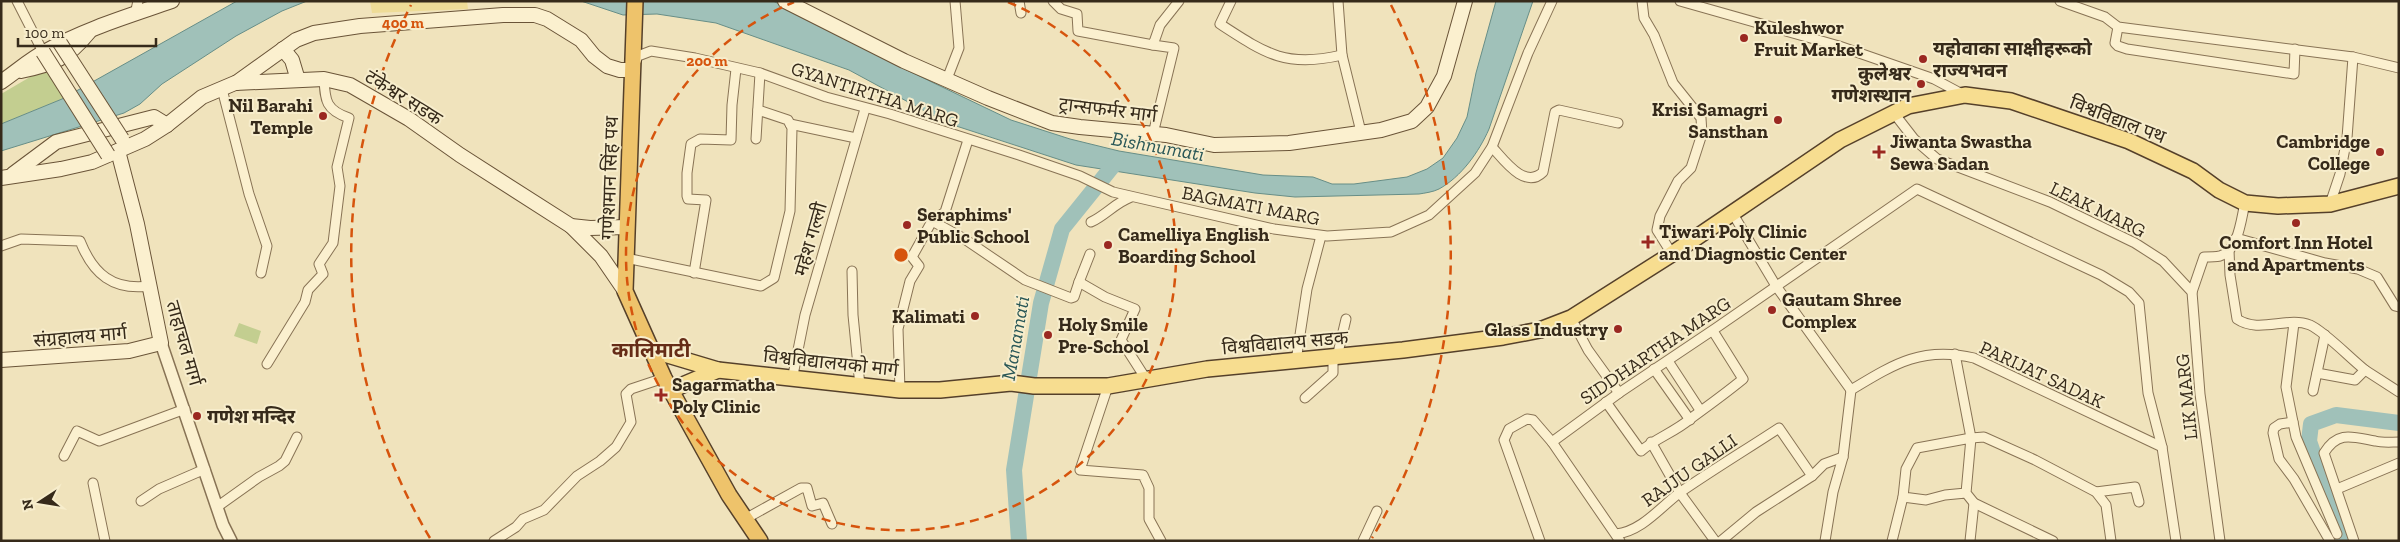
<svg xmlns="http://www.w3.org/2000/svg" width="2400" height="542" font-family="'Zilla Slab','Noto Sans Devanagari',serif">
<rect width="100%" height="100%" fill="#f0e3bc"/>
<!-- green -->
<g fill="#c3ce90">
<path d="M42 70 77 90 62 99 1 124V94Z"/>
<path d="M239 323 261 331 257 344 234 336Z"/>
</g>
<!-- sand -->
<path fill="#eedc97" d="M370 1H467L468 9 372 13Z"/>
<!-- water -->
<g fill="#a0c1b9" stroke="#678e87">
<path d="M237 1H307L282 11 236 36 162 84 140 104 124 113 1 151V124L62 99Z"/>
<path d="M581 1H773L832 29 890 62 1011 120 1070 139 1119 151 1263 175 1313 177 1332 184H1354L1407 177 1427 169 1443 158 1457 138 1467 117 1476 73 1496 1H1533L1489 129C1479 152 1461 177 1439 189 1433 192 1425 193 1419 194L1295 197 1255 193 1076 165 947 123 849 70 716 23 657 14 623 15Z"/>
</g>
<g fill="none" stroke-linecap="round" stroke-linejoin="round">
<!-- river -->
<g stroke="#a0c1b9" stroke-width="16">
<path d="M1019 541 1014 470 1041 303 1062 229 1116 162"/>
<path d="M2343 541 2309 441 2311 424 2336 415 2399 423"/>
</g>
<defs>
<g id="minor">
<path d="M17 1 43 52"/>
<path d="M1019 1 1021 13"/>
<path d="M1053 1 1061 9 1077 14 1078 31 1153 45 1160 25 1179 1"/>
<path d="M1231 1 1220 24C1266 54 1286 68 1342 55"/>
<path d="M1338 1 1342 55 1361 132"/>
<path d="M1642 1 1644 18 1654 35 1673 83 1701 118 1702 134 1691 168 1678 181 1660 216 1657 230 1672 254"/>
<path d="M1680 1 1839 46 1934 79 1964 95"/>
<path d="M2060 1 2105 17 2118 27 2353 57 2399 68"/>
<path d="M135 14 138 1"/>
<path d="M2118 27 2115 43 2118 46 2127 49 2294 74 2295 49"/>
<path d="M635 64 638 56 651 51 695 58 760 73 826 97 890 114 1019 155 1080 176 1113 192 1274 229 1327 236 1391 232 1429 215 1475 173 1492 147 1528 53 1552 1"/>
<path d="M947 79 959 48 955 1"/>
<path d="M222 89 249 194 267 246 261 273"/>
<path d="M1893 112 1914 139 1937 159 2050 202 2135 243 2163 261 2192 292 2200 394 2220 541"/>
<path d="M790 124 856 138"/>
<path d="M1153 134 1174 48 1153 45"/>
<path d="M756 139 760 73"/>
<path d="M1492 147C1504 160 1525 190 1543 172L1555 112 1559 110 1618 123"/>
<path d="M2330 204 2340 174 2347 138 2353 57"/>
<path d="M1733 214 1776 286 1851 390"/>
<path d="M932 221 963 238 1025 280 1071 298 1074 297 1079 282 1105 297 1135 309 1121 340 1146 379"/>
<path d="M1091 222C1106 215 1115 203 1131 197"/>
<path d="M2236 238 2325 263 2358 269 2377 277 2395 306 2399 307"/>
<path d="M1 246 21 239 80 241C93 274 113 291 150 286"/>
<path d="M2229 250 2230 275 2237 319C2259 334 2287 316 2310 325 2324 331 2351 359 2365 370L2355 380 2317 373"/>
<path d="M626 258 761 286 774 278 790 211 792 128 788 120 758 110"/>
<path d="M852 271 853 315 860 386"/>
<path d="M694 273 706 200 688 199 687 196V173L691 144 700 139 731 140 732 105 736 69"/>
<path d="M1079 282 1090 254"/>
<path d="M2192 292 2204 257C2209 257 2215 257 2220 256 2239 250 2241 219 2245 203"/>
<path d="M1571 318 1588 350 1619 393"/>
<path d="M2294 323 2286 387 2296 437 2337 534"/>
<path d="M1955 354 1971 438 1984 437 2035 460 2096 492 2106 505 2111 541"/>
<path d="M1337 357 1346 319"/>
<path d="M1296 361 1307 289 1321 236"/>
<path d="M1668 361 1700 410"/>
<path d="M267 364 305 302 308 290 323 274 319 264 333 243 340 186 337 167 349 118C326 110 325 101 324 79"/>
<path d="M1654 369 1690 420"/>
<path d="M2365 370 2399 392"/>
<path d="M792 380 805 315 865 109"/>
<path d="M1108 386 1080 470 1143 475 1149 488V519L1161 541"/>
<path d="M900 390 898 329 910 281 919 266 912 257 932 221 945 212 968 140"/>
<path d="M1851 390C1894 364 1922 346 1974 358L2162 447"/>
<path d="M2313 391 2325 335"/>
<path d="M1305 398 1333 373V357"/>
<path d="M1606 402 1641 451C1656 438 1675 432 1690 419 1708 406 1726 393 1743 379L1713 331"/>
<path d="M2293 422 2280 424 2274 428 2273 433 2279 459 2294 479 2330 541"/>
<path d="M1552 442 1619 393 1716 328 1917 189 2101 275 2129 292 2139 303 2148 393 2162 447 2176 541"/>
<path d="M1651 442 1680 493 1715 541"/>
<path d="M64 456 77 431 99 441 185 409"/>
<path d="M93 483 105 541"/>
<path d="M2337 489 2399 463"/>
<path d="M2096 492 2135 487 2139 502"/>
<path d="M1966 493 1971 438 1917 448 1906 469 1903 497 1926 500 1945 495 1966 493 1974 503 2053 541"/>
<path d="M141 501 159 489 205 469"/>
<path d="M217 507 259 477 279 466 285 461 297 437"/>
<path d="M745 519 801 488H807L812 506 823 503 832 524"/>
<path d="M1616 534C1643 531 1662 505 1682 491 1714 469 1747 449 1779 428L1812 476"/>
<path d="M494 541 516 527 523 519 544 510 577 476 600 461 616 447 631 422 626 394 631 389 664 378"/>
<path d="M1363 541 1377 511"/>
<path d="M1540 541 1504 440 1509 429 1527 419 1533 420 1552 442 1620 541"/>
<path d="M1721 541 1756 512 1812 476 1824 464 1843 457"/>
<path d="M1825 541 1833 492 1843 457 1851 390"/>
<path d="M1892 541 1903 497"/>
<path d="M1970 541 1974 503"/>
<path d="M2354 541 2324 453C2338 430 2353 437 2375 441 2383 443 2391 442 2399 442"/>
</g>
<path id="tertiary" d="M161 343 223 525 231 541"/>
<g id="secondary">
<path d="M785 1 904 61 988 98 1052 123 1080 127 1166 135 1214 145 1289 143 1381 130 1412 121 1427 107 1444 76 1465 1"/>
<path d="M283 49 292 60 298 80"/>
<path d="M21 71C54 64 68 58 89 32"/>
<path d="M1 82C16 72 30 59 46 51 85 29 129 16 172 1"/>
<path d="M236 83 296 40 314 33 360 26 503 15H535L547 19 581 40 594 56 607 66 620 70H632"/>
<path d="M13 174 56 142 154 117 167 125"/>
<path d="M1 178 61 169 92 162 145 139 167 125 202 97 235 83 324 79 350 85 409 119 460 155 571 226 590 228 627 227"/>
<path d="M571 226 601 256 625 291"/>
<path d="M1 360 129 351 161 343 137 224 118 151"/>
</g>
<g id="primary">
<path d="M651 350 718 370 900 390H940L1011 383 1034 386H1108L1207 369 1403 350 1503 337 1540 330 1571 318 1672 254 1840 140 1908 106 1965 95 2011 101 2129 141 2193 171 2219 190 2245 203 2278 206 2330 204 2399 186"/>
<path d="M671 390 718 370"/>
</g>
<path id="trunk" d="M635 1 625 291 664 378 729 495 760 541"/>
</defs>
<!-- minor casing -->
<use href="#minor" stroke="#887355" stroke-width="11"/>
<!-- tertiary casing -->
<use href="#tertiary" stroke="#887355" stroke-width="14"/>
<!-- secondary casing -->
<use href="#secondary" stroke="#6a5438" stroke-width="16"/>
<!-- primary casing -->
<use href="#primary" stroke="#55402a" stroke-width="18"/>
<!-- trunk casing -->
<use href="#trunk" stroke="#55402a" stroke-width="18"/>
<!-- minor -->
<use href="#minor" stroke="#fbf0cf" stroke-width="9"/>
<!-- tertiary -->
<use href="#tertiary" stroke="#fbf0cf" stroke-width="11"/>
<!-- secondary -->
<use href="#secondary" stroke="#fbf0cf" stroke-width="14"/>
<!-- primary -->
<use href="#primary" stroke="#f7dd90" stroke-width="15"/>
<!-- trunk -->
<use href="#trunk" stroke="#eec36b" stroke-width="15"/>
<defs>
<g id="secondary-bridge">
<path d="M60 43 122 139"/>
<path d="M43 52 108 155"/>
</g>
</defs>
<!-- secondary-bridge casing -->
<use href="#secondary-bridge" stroke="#6a5438" stroke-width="16" stroke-linecap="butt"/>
<!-- secondary-bridge -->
<use href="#secondary-bridge" stroke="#fbf0cf" stroke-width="14"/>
</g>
<!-- distance rings -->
<g fill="none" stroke="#d6540d" stroke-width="2.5" stroke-dasharray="9 6">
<path d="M1008 2A275 275 0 1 1 794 2"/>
<path d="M430 538A550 550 0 0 1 411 5M1391 5A550 550 0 0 1 1372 538"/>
</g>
<!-- markers -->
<g fill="#9a2821" stroke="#f7edcc" stroke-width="2">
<circle cx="1744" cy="38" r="5"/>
<circle cx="1923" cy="59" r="5"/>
<circle cx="1921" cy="84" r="5"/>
<circle cx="323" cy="116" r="5"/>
<circle cx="1778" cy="120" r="5"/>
<path d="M1876.5 144.5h5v5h5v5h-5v5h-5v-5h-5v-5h5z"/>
<circle cx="2380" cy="152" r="5"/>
<circle cx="2296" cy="223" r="5"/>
<circle cx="907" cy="225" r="5"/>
<path d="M1645.5 234.5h5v5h5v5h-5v5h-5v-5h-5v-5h5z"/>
<circle cx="1108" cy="245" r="5"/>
<circle cx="1772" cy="310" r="5"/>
<circle cx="975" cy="316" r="5"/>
<circle cx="1618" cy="329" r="5"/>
<circle cx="1048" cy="335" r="5"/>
<path d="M658.5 387.5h5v5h5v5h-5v5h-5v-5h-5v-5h5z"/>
<circle cx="197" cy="416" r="5"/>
</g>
<g text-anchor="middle" stroke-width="4" stroke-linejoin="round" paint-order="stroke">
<!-- poi labels -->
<g font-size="19" font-weight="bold" fill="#362a1a" stroke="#f7edcc" text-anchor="start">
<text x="1754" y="34">Kuleshwor<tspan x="1754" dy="22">Fruit Market</tspan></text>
<text x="1933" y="55">यहोवाका साक्षीहरूको<tspan x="1933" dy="22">राज्यभवन</tspan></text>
<text x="1911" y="80" text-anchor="end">कुलेश्वर<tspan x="1911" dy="22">गणेशस्थान</tspan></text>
<text x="313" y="112" text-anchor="end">Nil Barahi<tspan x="313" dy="22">Temple</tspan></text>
<text x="1768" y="116" text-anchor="end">Krisi Samagri<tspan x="1768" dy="22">Sansthan</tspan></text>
<text x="1890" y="148">Jiwanta Swastha<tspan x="1890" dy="22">Sewa Sadan</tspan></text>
<text x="2370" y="148" text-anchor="end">Cambridge<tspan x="2370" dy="22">College</tspan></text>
<text x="917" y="221">Seraphims'<tspan x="917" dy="22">Public School</tspan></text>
<text x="1659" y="238">Tiwari Poly Clinic<tspan x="1659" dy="22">and Diagnostic Center</tspan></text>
<text x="1118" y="241">Camelliya English<tspan x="1118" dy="22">Boarding School</tspan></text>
<text x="2296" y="249" text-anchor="middle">Comfort Inn Hotel<tspan x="2296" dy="22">and Apartments</tspan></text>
<text x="1782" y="306">Gautam Shree<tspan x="1782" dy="22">Complex</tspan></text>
<text x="965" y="323" text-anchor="end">Kalimati</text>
<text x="1058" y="331">Holy Smile<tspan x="1058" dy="22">Pre-School</tspan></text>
<text x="1608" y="336" text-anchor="end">Glass Industry</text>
<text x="672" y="391">Sagarmatha<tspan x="672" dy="22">Poly Clinic</tspan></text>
<text x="207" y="423">गणेश मन्दिर</text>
</g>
<!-- street labels -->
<g font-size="19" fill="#362a1a" stroke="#f7edcc">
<text transform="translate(875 94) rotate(18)" y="7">GYANTIRTHA MARG</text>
<text transform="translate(404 97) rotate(32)" y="7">टंकेश्वर सडक</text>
<text transform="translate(1108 109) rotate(7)" y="7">ट्रान्सफर्मर मार्ग</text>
<text transform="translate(2118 119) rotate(21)" y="7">विश्वविद्याल पथ</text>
<text transform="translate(609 178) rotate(-88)" y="7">गणेशमान सिंह पथ</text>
<text transform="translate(1251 205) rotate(11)" y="7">BAGMATI MARG</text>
<text transform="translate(2098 209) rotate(26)" y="7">LEAK MARG</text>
<text transform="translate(810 239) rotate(-74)" y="7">महेश गल्ली</text>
<text transform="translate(80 336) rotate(-5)" y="7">संग्रहालय मार्ग</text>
<text transform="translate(1285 342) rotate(-5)" y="7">विश्वविद्यालय सडक</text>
<text transform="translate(185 343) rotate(74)" y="7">ताहाचल मार्ग</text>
<text transform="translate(1655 350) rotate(-34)" y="7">SIDDHARTHA MARG</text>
<text transform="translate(831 362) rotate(6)" y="7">विश्वविद्यालयको मार्ग</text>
<text transform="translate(2042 374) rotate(25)" y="7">PARIJAT SADAK</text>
<text transform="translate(2186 397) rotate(-96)" y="7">LIK MARG</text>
<text transform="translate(1689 470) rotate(-35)" y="7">RAJJU GALLI</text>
</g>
<!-- water labels -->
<g font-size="20" font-style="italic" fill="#295757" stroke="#f7edcc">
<text transform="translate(1158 146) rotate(10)" y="7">Bishnumati</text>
<text transform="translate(1015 338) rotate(-80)" y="7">Manamati</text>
</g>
<!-- neighbourhood labels -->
<g font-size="20" font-weight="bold" fill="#652c17" stroke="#f7edcc">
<text x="651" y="357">कालिमाटी</text>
</g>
</g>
<circle cx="901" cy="255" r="8" fill="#d6540d" stroke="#f7edcc" stroke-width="2.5"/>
<g font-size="15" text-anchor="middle" font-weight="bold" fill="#d6540d" stroke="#f7edcc" stroke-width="4" stroke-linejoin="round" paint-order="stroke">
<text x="403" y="28">400 m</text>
<text x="707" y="66">200 m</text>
</g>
<!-- border -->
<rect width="2400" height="542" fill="none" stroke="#362a1a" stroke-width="5"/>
<!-- north arrow -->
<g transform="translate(40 502) rotate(258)" stroke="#f7edcc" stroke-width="4" paint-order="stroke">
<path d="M0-4L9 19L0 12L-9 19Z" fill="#362a1a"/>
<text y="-8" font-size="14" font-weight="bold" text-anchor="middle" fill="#362a1a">N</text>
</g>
<!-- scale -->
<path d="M18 38v8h138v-8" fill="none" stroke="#362a1a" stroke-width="2.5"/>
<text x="25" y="38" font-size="15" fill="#362a1a" stroke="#f7edcc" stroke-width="4" paint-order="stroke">100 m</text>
</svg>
